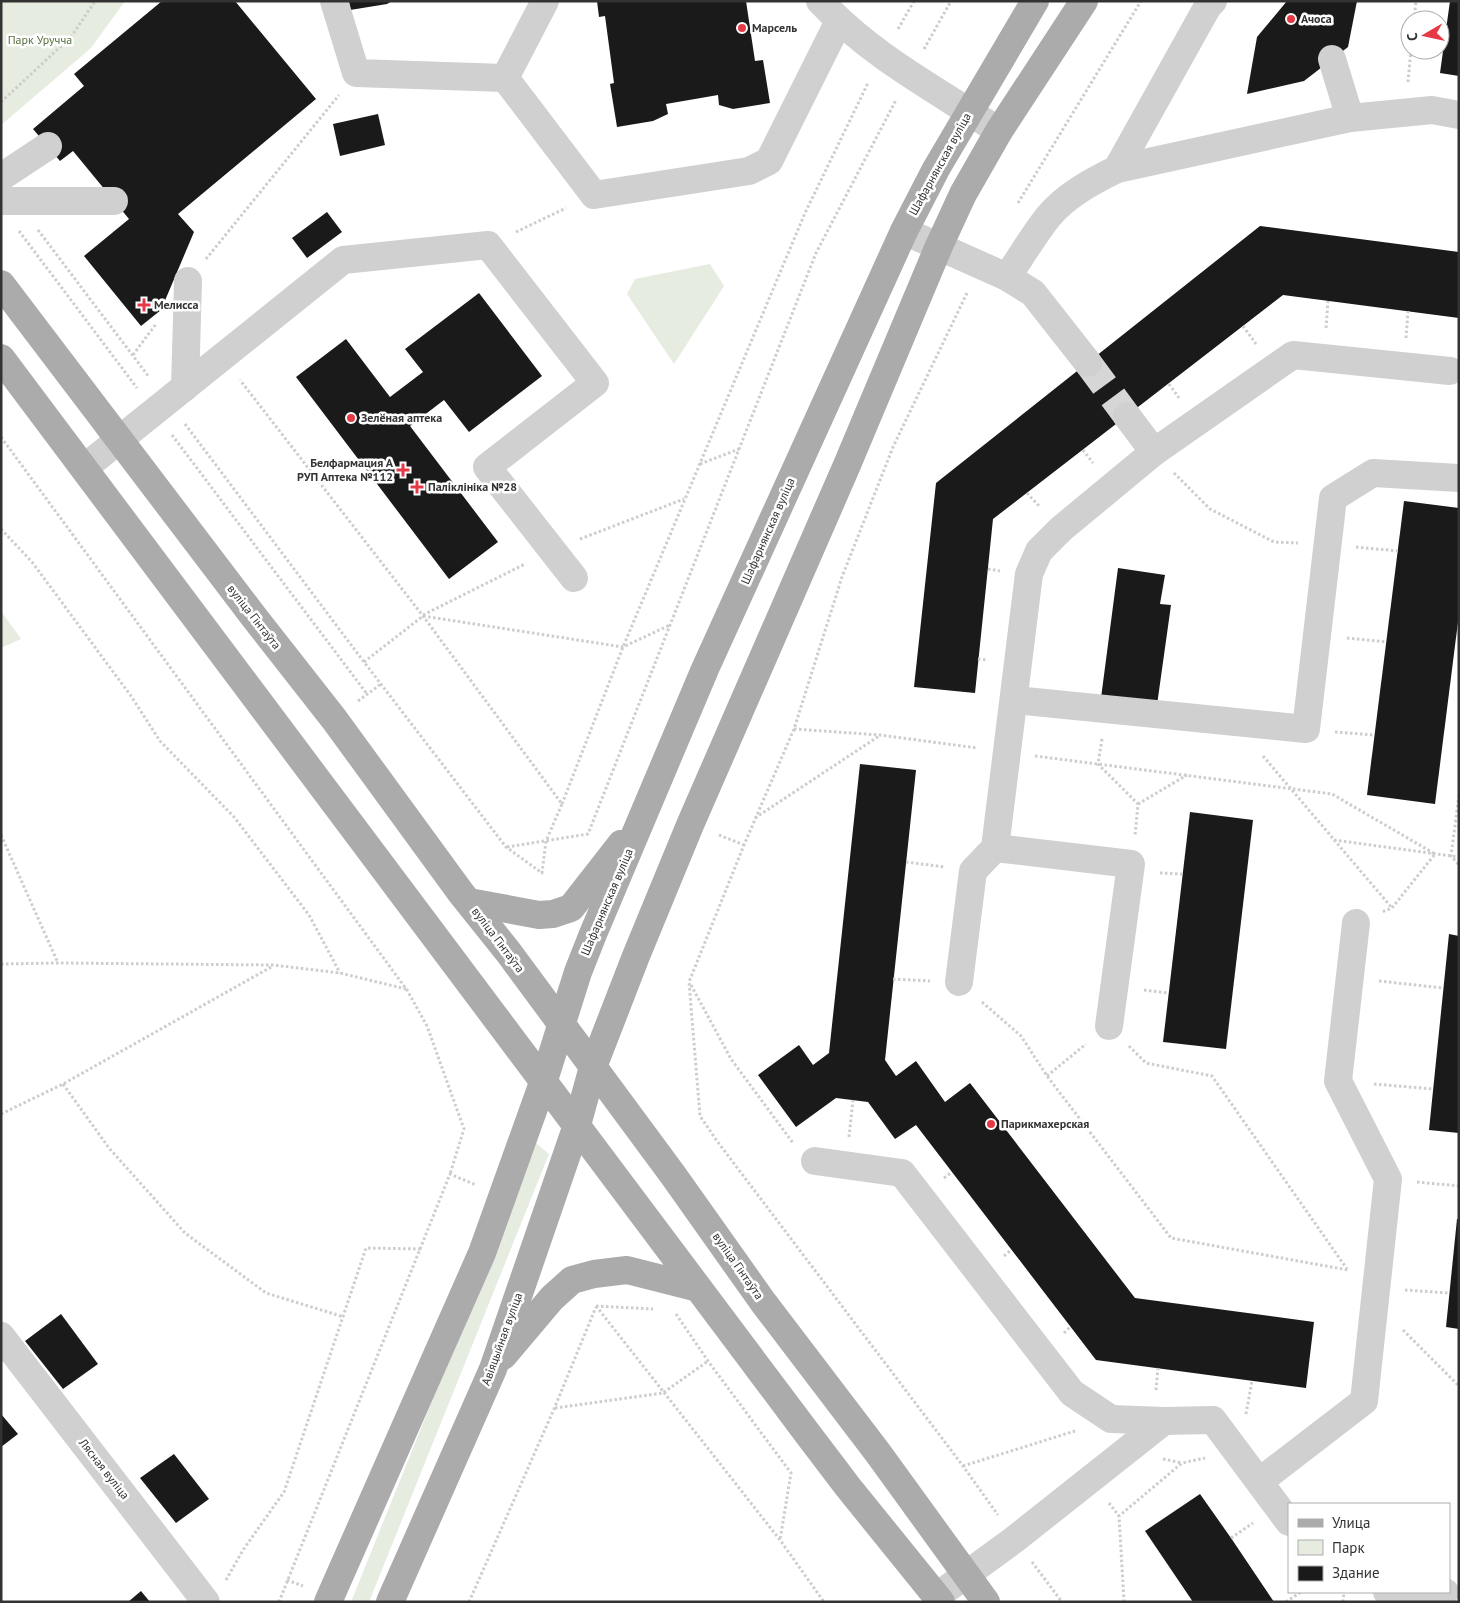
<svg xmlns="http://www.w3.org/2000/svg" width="1460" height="1603" font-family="'PT Sans',sans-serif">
<rect width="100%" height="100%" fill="#fff"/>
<!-- green -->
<g fill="#e6ecdf">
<path d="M1 1H125L91 48 1 125Z"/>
<path d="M710 264 724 286 674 364 627 294 635 279Z"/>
<path d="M1 611 21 639 1 648Z"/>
<path d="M536 1143 549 1154 369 1602H351Z"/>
</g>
<!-- building -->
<g fill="#1a1a1a">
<path d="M162 1H235L316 99 178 214 194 232 161 310 141 326 84 256 129 219 73 151 60 161 33 129 84 86 74 74Z"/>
<path d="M349 1H392L387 4 350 10Z"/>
<path d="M597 1H746L755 61 763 60 770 103 733 109 719 105 718 95 666 104 668 114 653 121 617 127 610 84 614 83 605 16 599 17Z"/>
<path d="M1287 1H1357L1348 47 1304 81 1247 94 1257 37Z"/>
<path d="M1450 1H1459V76L1440 73Z"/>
<path d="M378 114 385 145 340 156 333 124Z"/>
<path d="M327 212 342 232 307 258 292 238Z"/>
<path d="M1260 226 1459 252V318L1283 295 993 519 975 693 914 687 936 483Z"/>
<path d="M479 293 542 376 469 432 444 400 410 426 498 542 449 579 296 377 346 339 390 397 423 372 405 349Z"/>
<path d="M1404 501 1459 508V614L1435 804 1367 795Z"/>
<path d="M1118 568 1165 575 1160 604 1171 605 1157 705 1101 698Z"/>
<path d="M860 764 916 770 885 1060 896 1076 916 1061 945 1102 970 1083 1135 1298 1314 1322 1306 1388 1096 1360 916 1125 895 1139 868 1102 836 1098 796 1127 758 1075 799 1045 813 1065 829 1053Z"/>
<path d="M1190 812 1253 820 1226 1049 1163 1042Z"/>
<path d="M1449 934 1459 936V1133L1429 1130Z"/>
<path d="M1457 1219H1459V1329L1446 1327Z"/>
<path d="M61 1314 98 1364 63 1389 25 1341Z"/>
<path d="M1 1414 18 1434 1 1447Z"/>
<path d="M174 1454 209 1499 176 1523 140 1478Z"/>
<path d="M1200 1494 1231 1538 1274 1602H1193L1145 1531Z"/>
<path d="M141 1591 150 1602H128Z"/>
</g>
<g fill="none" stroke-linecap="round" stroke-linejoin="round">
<!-- minor-tunnel -->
<path stroke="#d6d6d6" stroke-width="28" stroke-dasharray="28 14" stroke-linecap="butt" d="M1088 363 1127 416"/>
<!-- path -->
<g stroke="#cdcdcd" stroke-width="3" stroke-dasharray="2.5 2.5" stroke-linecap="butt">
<path d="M1414 20 1416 1"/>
<path d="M898 29 914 1"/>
<path d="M924 49 951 1"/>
<path d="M1408 82 1411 50"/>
<path d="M1 102 71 37 95 1"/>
<path d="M1018 203 1141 1"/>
<path d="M38 230 149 377"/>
<path d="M19 231 137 388"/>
<path d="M516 232 566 208"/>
<path d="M206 259 339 95"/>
<path d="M967 293 893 447 842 577 794 729 744 845 689 982 700 1116 717 1141 963 1466 998 1515"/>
<path d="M1243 326 1256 344"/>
<path d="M1326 328 1328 301"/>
<path d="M1406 338 1408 311"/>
<path d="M133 355 156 324"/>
<path d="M1169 384 1179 398"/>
<path d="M185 424 364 662 506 847 542 873 546 841 562 804 423 616 240 380"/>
<path d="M172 435 367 694"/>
<path d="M1 437 407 990 427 1026 464 1129 450 1174"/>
<path d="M1083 450 1093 463"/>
<path d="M700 464 739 449"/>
<path d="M1174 473 1210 509 1274 542 1298 543"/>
<path d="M1027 493 1040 507"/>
<path d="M1 529 32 562 131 696 160 741 234 817 309 915 340 973"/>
<path d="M580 539 684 499"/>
<path d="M1356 547 1398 551"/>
<path d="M988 569 1000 571"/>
<path d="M423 615 525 564"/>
<path d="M1347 638 1386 642"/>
<path d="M978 659 988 660"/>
<path d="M364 662 423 616 623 647 670 625"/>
<path d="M358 701 381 684"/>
<path d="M794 729 880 735 977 748"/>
<path d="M1335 732 1374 735"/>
<path d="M1102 739 1098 764 1138 804 1135 836"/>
<path d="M1035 756 1332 794 1435 854 1392 908 1382 912"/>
<path d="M1263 756 1392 908"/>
<path d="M1459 795 1451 856 1459 865"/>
<path d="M562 804 623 647 805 213 868 83"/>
<path d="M1138 804 1187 775"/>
<path d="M755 818 879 736"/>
<path d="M1 835 58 963"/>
<path d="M719 835 744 845"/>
<path d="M1334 840 1459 857"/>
<path d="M507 847 588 834 816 253 896 100"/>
<path d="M906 862 945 867"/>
<path d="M1160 873 1182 874"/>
<path d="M1 964 58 963 273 965 340 973 406 989"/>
<path d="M893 979 930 981"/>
<path d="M1379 981 1443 988"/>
<path d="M691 985 731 1059 793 1143"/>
<path d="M1144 990 1168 993"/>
<path d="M982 1002 1021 1036 1047 1076 1171 1238 1348 1270"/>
<path d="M1129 1046 1146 1063 1212 1076 1347 1269"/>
<path d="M1047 1076 1086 1044"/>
<path d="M63 1084 109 1148 185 1233 266 1293 344 1317"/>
<path d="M1374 1084 1433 1089"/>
<path d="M1 1114 63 1084 273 966"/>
<path d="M849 1137 853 1100"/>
<path d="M944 1178 952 1172"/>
<path d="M1417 1182 1459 1186"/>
<path d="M1004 1256 1011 1250"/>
<path d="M1405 1290 1449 1293"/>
<path d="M596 1306 780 1540 824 1602"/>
<path d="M596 1306 653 1309"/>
<path d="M676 1314 708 1361 791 1473 780 1540"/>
<path d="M1403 1330 1459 1386"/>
<path d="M1064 1333 1070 1327"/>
<path d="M1156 1390 1158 1368"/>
<path d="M555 1408 663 1393 708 1361"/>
<path d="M1246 1414 1252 1381"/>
<path d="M1163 1459 1182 1463"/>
<path d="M963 1466 1075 1431"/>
<path d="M1109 1503 1119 1516"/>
<path d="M1231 1538 1253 1523"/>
<path d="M1032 1562 1062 1602"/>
<path d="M226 1580 243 1550 284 1492 366 1248 421 1249"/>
<path d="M287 1580 303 1586"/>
<path d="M279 1602 450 1174 476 1185"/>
<path d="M469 1602 554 1409 596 1307"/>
<path d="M1124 1602 1119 1516 1182 1463 1205 1458"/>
<path d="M1286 1602 1301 1592"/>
<path d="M1343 1602 1344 1592"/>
</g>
<!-- minor -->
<g stroke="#d0d0d0" stroke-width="28">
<path d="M334 1 356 73 505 78"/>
<path d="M545 1 505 78 594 195 749 171 769 161 839 21"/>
<path d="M820 1C871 56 937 90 999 131"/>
<path d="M1332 59 1350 118"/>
<path d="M1117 169 1208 6 1213 1"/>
<path d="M1 177 48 146"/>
<path d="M1 201H114"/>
<path d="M904 231 1007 277 1033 293 1088 363"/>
<path d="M1007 277C1021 257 1033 236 1048 217 1066 195 1093 181 1117 169L1350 118 1432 110 1459 115"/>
<path d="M185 387 188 281"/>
<path d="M1154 452 1293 355 1450 371"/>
<path d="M84 468 343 260 488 245 595 383 487 467 574 578"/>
<path d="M1015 700 1306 729 1333 498 1373 473 1459 478"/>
<path d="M995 848 1131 864 1109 1026"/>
<path d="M959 982 973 871 995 848 1029 574 1039 551 1061 529 1154 452 1127 416"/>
<path d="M815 1161 902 1173 1072 1393 1111 1419 1164 1421 1213 1420 1289 1522"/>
<path d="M1 1336 206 1602"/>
<path d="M1260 1481 1364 1401 1388 1179 1338 1081 1356 923"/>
<path d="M1387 1592 1438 1597 1445 1592"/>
<path d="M937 1596 1015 1539 1164 1421"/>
</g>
<!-- major -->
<g stroke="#ababab" stroke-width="28">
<path d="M1 284 254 617 334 719 461 893 509 953 673 1175 763 1302 878 1453 986 1602"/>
<path d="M1 358 807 1433 848 1487 941 1602"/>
<path d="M469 902 539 915 553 914 571 908 621 844"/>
<path d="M503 1356 552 1298 572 1280 594 1274 627 1270 698 1288"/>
<path d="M328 1602 482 1253 544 1080 578 972 593 934 705 669 904 231 936 169 1035 1"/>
<path d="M390 1602 493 1369 577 1125 593 1067 636 956 690 825 847 465 939 246 963 194 999 131 1084 1"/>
</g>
</g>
<!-- markers -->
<g fill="#e63946" stroke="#fff" stroke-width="2">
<circle cx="1291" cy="19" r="5"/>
<circle cx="742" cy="28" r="5"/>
<path d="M141.5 297.5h5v5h5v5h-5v5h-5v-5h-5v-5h5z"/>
<circle cx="351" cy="418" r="5"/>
<path d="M400.5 462.5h5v5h5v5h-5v5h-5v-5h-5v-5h5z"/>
<path d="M414.5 479.5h5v5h5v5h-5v5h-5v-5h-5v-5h5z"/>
<circle cx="991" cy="1124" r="5"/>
</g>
<g text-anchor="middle" stroke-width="5" stroke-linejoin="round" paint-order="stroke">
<!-- poi labels -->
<g font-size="12" font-weight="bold" fill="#333" stroke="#fff" text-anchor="start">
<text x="1301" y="23">Ачоса</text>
<text x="752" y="32">Марсель</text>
<text x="154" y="309">Мелисса</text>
<text x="361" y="422">Зелёная аптека</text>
<text x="393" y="467" text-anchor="end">Белфармация А<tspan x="393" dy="14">РУП Аптека №112</tspan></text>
<text x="428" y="491">Паліклініка №28</text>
<text x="1001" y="1128">Парикмахерская</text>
</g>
<!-- park labels -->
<g font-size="12" fill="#56703f" stroke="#fff">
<text x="40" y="44">Парк Уручча</text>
</g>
<!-- street labels -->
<g font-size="12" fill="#333" stroke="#fff">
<text transform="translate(940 164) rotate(-61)" y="4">Шафарнянская вуліца</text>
<text transform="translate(768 531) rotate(-66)" y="4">Шафарнянская вуліца</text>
<text transform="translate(254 617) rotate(52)" y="4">вуліца Гінтаўта</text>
<text transform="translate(607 902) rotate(-67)" y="4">Шафарнянская вуліца</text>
<text transform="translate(498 940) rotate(53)" y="4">вуліца Гінтаўта</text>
<text transform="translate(738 1266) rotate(55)" y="4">вуліца Гінтаўта</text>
<text transform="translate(502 1339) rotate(-70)" y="4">Авіяцыйная вуліца</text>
<text transform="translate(104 1469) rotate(52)" y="4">Лясная вуліца</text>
</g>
</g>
<!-- border -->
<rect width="1460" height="1603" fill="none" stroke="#333333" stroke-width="5"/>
<!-- legend -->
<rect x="1288" y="1503" width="162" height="90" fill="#ffffff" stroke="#adadad"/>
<rect x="1298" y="1519" width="25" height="8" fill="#ababab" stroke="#adadad"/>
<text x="1332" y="1528" font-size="15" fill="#333333">Улица</text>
<rect x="1298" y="1540" width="25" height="15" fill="#e6ecdf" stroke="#adadad"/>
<text x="1332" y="1553" font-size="15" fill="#333333">Парк</text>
<rect x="1298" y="1566" width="25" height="15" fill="#1a1a1a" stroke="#adadad"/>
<text x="1332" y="1578" font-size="15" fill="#333333">Здание</text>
<!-- north arrow -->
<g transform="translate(1425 35) rotate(261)"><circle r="24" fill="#ffffff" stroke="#adadad"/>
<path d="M0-4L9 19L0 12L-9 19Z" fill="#e63946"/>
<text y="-8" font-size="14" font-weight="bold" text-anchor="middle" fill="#333333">С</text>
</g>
</svg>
